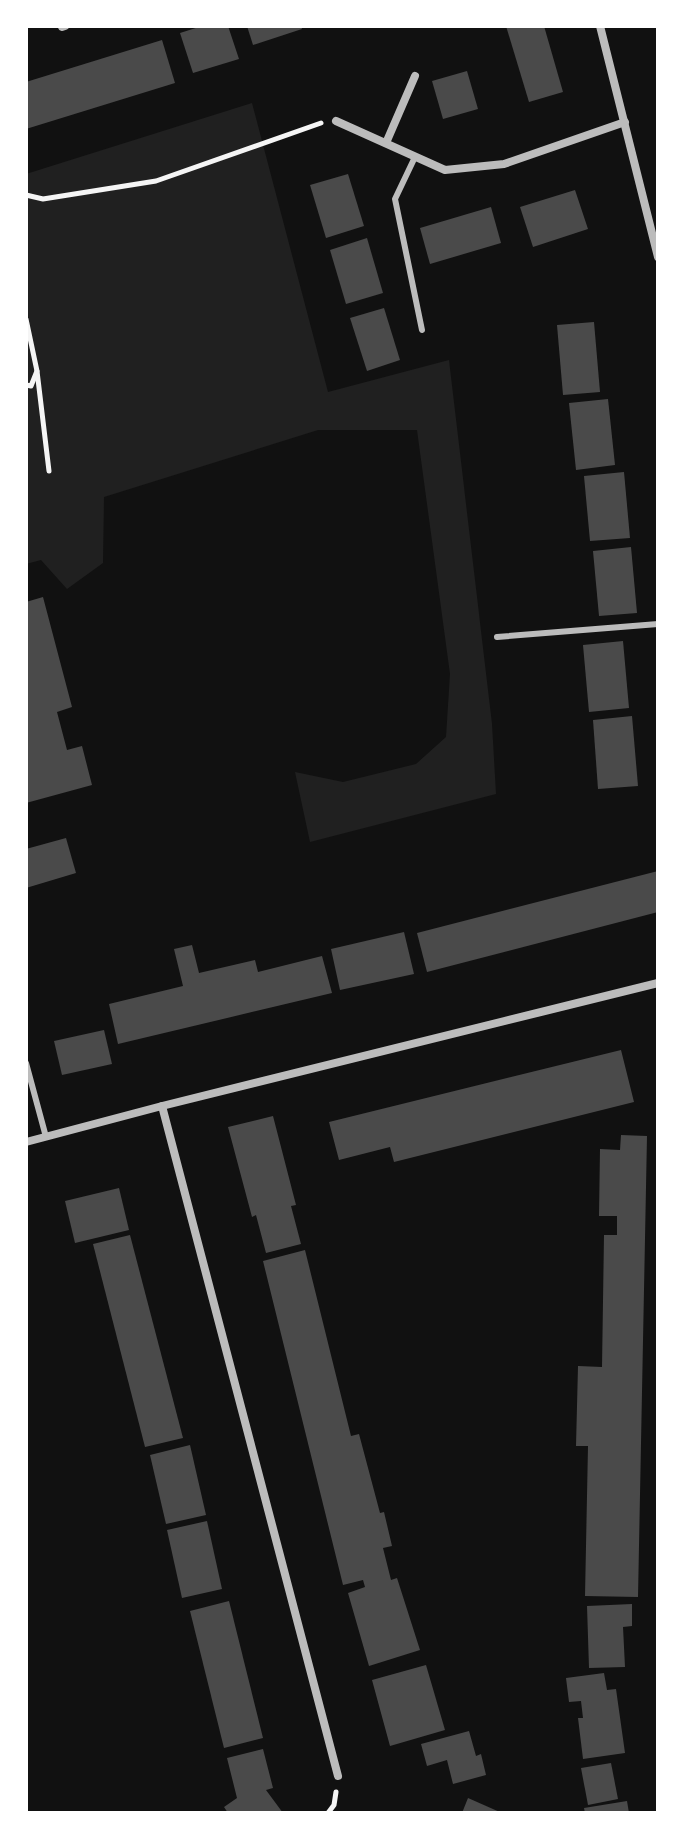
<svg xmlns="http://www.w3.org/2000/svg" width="684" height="1839" font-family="Commissioner,sans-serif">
<rect width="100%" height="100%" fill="#111"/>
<!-- green -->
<path fill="#202020" d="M252 103 328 392 449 360 492 724 496 794 310 842 295 772 343 782 416 764 446 737 450 674 417 430H318L104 497 103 563 67 589 41 560 26 564V174Z"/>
<!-- building -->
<g fill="#4a4a4a">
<path d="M202 26H228L239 59 193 73 180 33Z"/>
<path d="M247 26H301L302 29 253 45Z"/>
<path d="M506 26H544L563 92 529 102Z"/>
<path d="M162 40 175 83 26 129V82Z"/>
<path d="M467 71 478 109 443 119 432 81Z"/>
<path d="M348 174 364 226 326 238 310 185Z"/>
<path d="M575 190 588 229 533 247 520 207Z"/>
<path d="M491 207 501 243 430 264 420 228Z"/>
<path d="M367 238 383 293 346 304 330 250Z"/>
<path d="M384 308 400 360 367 371 350 318Z"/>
<path d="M594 322 600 392 563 395 557 325Z"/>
<path d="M608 399 615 465 576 470 569 403Z"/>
<path d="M624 472 630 538 590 541 584 476Z"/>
<path d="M631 547 637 613 599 616 593 551Z"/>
<path d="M43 597 72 707 57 712 67 750 82 746 92 785 26 803V602Z"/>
<path d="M623 641 629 708 589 712 583 645Z"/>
<path d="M632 716 638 786 598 789 593 720Z"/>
<path d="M66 838 76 873 26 888V849Z"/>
<path d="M658 871V912L427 972 417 933Z"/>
<path d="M404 932 414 974 340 990 331 949Z"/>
<path d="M192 945 199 973 255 960 258 972 322 956 332 993 118 1044 109 1004 183 986 174 949Z"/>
<path d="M104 1030 112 1064 62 1075 54 1041Z"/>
<path d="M621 1050 634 1102 394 1162 390 1147 339 1160 329 1122Z"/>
<path d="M273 1116 296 1205 291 1206 301 1244 266 1253 256 1215 252 1217 228 1127Z"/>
<path d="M621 1135 647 1136 638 1597 585 1596 588 1446H576L578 1366 602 1367 604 1235H617V1216H599L600 1149 620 1150Z"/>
<path d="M119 1188 129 1230 75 1243 65 1201Z"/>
<path d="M130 1235 183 1438 145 1447 93 1244Z"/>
<path d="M305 1250 351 1436 359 1434 380 1513 384 1512 392 1546 383 1548 391 1580 397 1578 420 1650 369 1666 348 1593 365 1587 363 1580 343 1585 263 1261Z"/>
<path d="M190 1445 206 1515 166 1524 150 1455Z"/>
<path d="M207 1521 222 1589 182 1598 167 1530Z"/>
<path d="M229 1601 263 1738 224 1748 190 1611Z"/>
<path d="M632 1604V1626L623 1627 625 1667 589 1668 587 1606Z"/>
<path d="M426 1665 445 1730 390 1746 372 1680Z"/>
<path d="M604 1673 607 1690 616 1689 625 1753 583 1759 578 1718H583L581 1701 569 1702 566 1678Z"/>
<path d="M469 1731 476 1756 481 1754 486 1775 453 1784 447 1760 427 1766 421 1744Z"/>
<path d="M263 1749 273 1788 266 1790 283 1813H228L224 1807 237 1798 227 1758Z"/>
<path d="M611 1763 618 1799 588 1805 581 1768Z"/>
<path d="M468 1798 502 1813H462Z"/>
<path d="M627 1801 629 1813H585L584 1808Z"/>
</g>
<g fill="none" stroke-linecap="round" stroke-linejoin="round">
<!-- path -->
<g stroke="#f5f5f5" stroke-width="5">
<path d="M26 195 43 199 156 181 321 123"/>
<path d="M26 319 37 371 31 386 26 385"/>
<path d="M37 371 49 471"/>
<path d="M328 1813 334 1805 336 1792"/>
</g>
<!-- service -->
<g stroke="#bcbcbc" stroke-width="6">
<path d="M415 157 395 199 422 330"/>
<path d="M497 637 658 624"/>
<path d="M26 1063 46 1137"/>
</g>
<!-- minor -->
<g stroke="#bcbcbc" stroke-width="8">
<path d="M600 26 658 257"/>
<path d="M62 27 65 26"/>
<path d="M336 121 445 170 504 164 625 122"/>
<path d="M386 143 415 76"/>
<path d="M162 1106 338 1776"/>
<path d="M26 1142 162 1106 658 983"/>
</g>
</g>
<!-- border -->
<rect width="684" height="1839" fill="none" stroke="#ffffff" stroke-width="56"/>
</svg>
